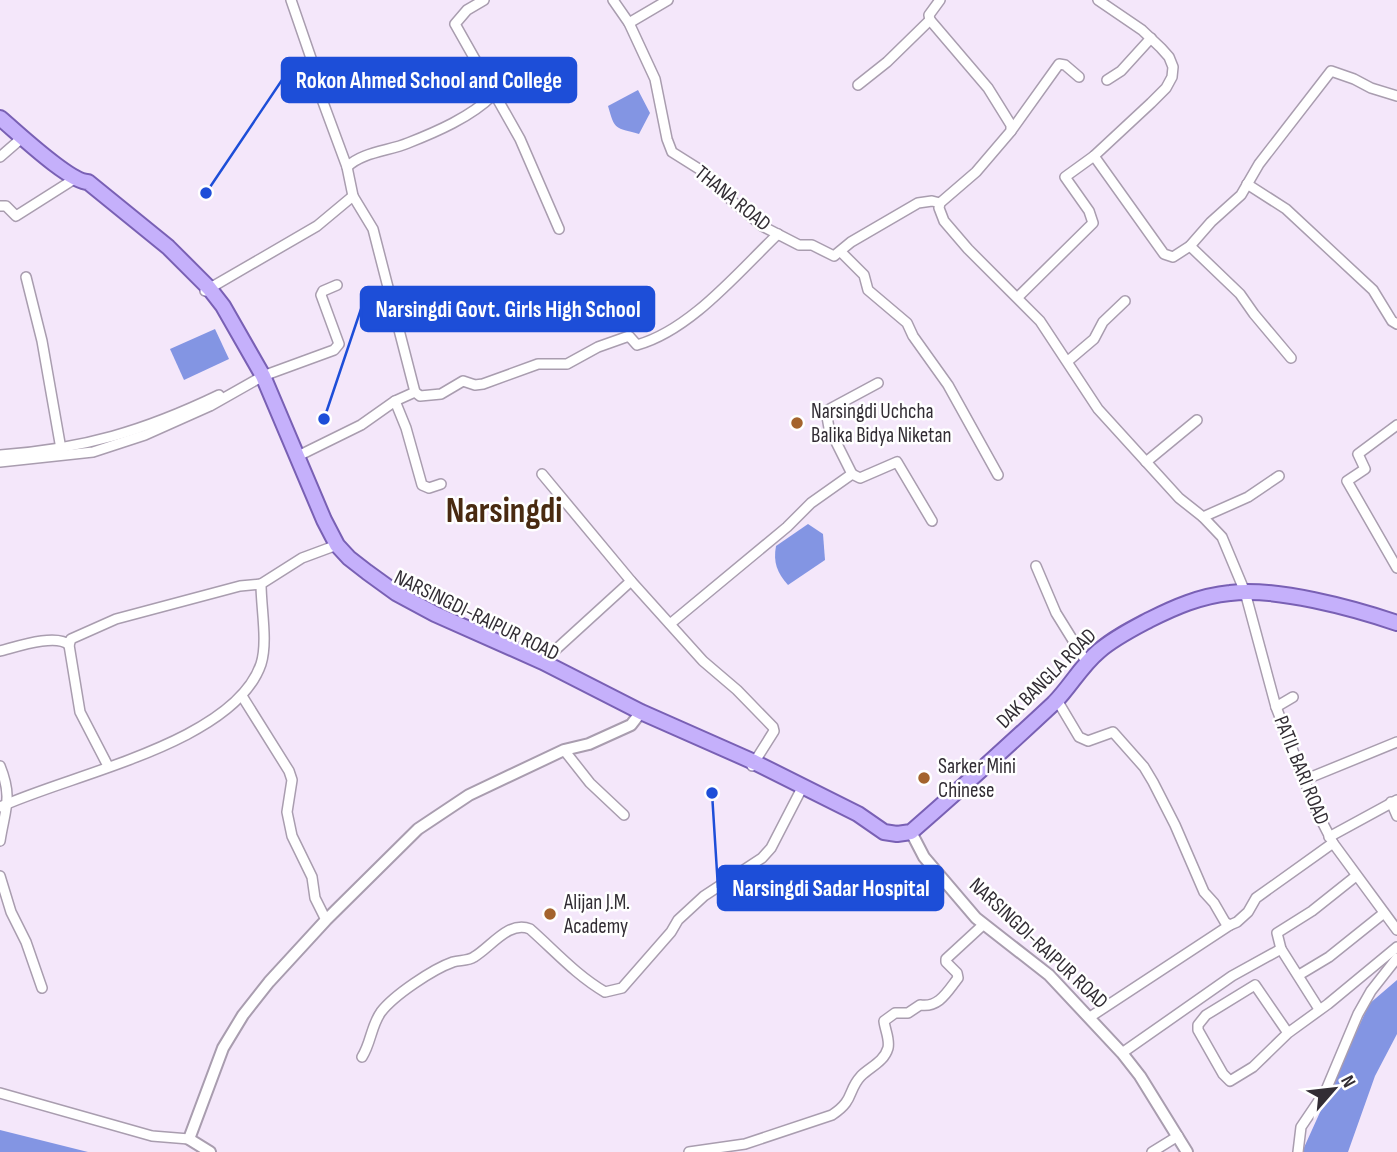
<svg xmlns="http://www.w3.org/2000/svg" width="1397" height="1152" font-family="'Sofia Sans Condensed',sans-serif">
<rect width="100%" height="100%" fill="#f4e7fa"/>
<!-- water -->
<g fill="#8395e3">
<path d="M638 90 650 113 639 134C615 127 615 131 608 106Z"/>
<path d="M215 329 229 359 184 380 170 349Z"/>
<path d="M808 524 823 534 825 560 788 585C777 573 773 562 776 546Z"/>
<path d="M1397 980V1034L1375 1076 1348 1152H1302L1369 1004Z"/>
<path d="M0 1130 88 1152H0Z"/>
</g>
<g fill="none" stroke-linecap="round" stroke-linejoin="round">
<defs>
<g id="minor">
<path d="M291 0 312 61 320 94 347 167 353 196 373 229 415 392 420 396 441 394 463 381 475 385 483 384 538 364H567L598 347 629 336 637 345C691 330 739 271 778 234"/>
<path d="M484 0 467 10 455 24 520 139 559 229"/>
<path d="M613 0 629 23 655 79 667 139 672 152 707 174 731 200 762 226 799 245H812L834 256 851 242 918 203 932 201 940 203"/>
<path d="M940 0 929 15 930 20 988 88 1011 125V131L976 172 940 203 939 208 944 221 968 249 1040 321 1098 409 1179 498 1203 517 1222 537 1245 592 1276 707 1316 810 1333 843 1397 930"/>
<path d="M629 23 668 0"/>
<path d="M1107 80 1121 71 1151 38"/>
<path d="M858 85 887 62 930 20"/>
<path d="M1011 131 1059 64 1065 65 1079 77"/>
<path d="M1094 156 1164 254 1173 257 1190 246 1211 222 1241 195 1259 164 1331 71 1354 79 1371 88 1397 96"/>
<path d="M0 157 23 137"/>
<path d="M347 167C362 152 389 151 408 143 436 132 471 117 493 95"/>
<path d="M1247 184 1286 209 1373 290 1392 321 1397 324"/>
<path d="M0 206H6L16 216 76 178"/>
<path d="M1190 246 1240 294 1254 314 1291 358"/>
<path d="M841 252 864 275 868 290 907 323 913 336 948 385 998 475"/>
<path d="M26 277 42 341 61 449"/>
<path d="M205 291 317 226 353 196"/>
<path d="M1018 297 1093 223 1089 211 1065 177 1094 156 1151 103 1166 88 1172 77 1173 67 1169 57 1161 48 1142 30 1098 0"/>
<path d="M1068 361 1094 339 1103 322 1125 301"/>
<path d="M395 401 406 428 422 485 429 488 441 484"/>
<path d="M1397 425 1358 454 1365 469 1347 481 1397 568"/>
<path d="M0 455C83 449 144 431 219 395"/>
<path d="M296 457 361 425 395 401 415 392"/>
<path d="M0 462 93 452 145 435 210 406 263 376 334 350 339 344 321 295 323 291 337 285"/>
<path d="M1146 462 1197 420"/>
<path d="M542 474 631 581 703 661 737 690 773 727 774 731 752 766"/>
<path d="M852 474 860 478 897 462 932 521"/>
<path d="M1203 517 1248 497 1279 476"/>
<path d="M1036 566 1056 613 1087 663"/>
<path d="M670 624 787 527 811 503 852 474 829 428 826 411 878 383"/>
<path d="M69 645 80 712 108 766"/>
<path d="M0 651C16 647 56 633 69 645L71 639 116 619 240 586 261 584"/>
<path d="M543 664 552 653 631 581"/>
<path d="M242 696 289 771 292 780 287 812 292 836 312 877 315 898 326 920"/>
<path d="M1057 700 1079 737 1088 741 1113 732 1144 767 1153 782 1175 825 1204 892 1214 903 1225 922 1230 925 1237 922 1248 912 1256 898 1333 843"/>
<path d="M1276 707 1293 697"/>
<path d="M564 750 590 783 624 815"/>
<path d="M0 766C13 798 5 809 0 841"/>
<path d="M1304 780 1397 742"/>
<path d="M1391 802 1397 816"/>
<path d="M0 807C71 774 234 743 261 664 268 642 261 608 261 584L302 558 337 545"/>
<path d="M1329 837 1397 800"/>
<path d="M0 876 11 912 26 942 42 988"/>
<path d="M1299 975 1329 957 1384 913"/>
<path d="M1319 1009 1281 949 1277 933 1312 911 1356 876"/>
<path d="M1090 1017 1230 925"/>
<path d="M1288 1033 1255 985 1206 1015 1198 1025V1030L1223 1074 1230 1081 1253 1067 1288 1033 1328 1004 1397 947"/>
<path d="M1122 1053 1232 976 1281 949"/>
<path d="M362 1057C371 1043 371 1026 381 1012 394 995 433 969 453 962 460 960 468 961 474 957 491 947 509 920 530 929 555 951 576 975 605 992L622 988 671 932 678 920 704 896 762 858 771 848 803 786"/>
<path d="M0 1093 152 1136 189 1139"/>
<path d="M689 1152 745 1144 832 1115C855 1100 847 1091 861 1076 870 1067 884 1062 888 1048 890 1039 885 1030 884 1021L895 1013H908L920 1005C939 1008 947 992 958 978L957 973 946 962V959L984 924"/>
<path d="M1152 1152 1178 1136"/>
<path d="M1298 1152 1301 1127 1326 1090 1358 1014 1371 991 1397 958"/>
</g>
<g id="tertiary">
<path d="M911 832 924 857 976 918 1049 975 1122 1053 1140 1076 1187 1152"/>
<path d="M210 1152 189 1139 223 1048 243 1015 269 982 326 920 418 829 469 795 564 750 589 744 631 725 641 712"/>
</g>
<path id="primary" d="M0 118C17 132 69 182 88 182L168 247 209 288 223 306 263 376 324 520 337 545 349 558 367 572 396 593 435 614 543 662 641 712 754 762 858 814 884 832 897 834 911 832C959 790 1007 747 1054 703 1070 687 1081 666 1099 651 1114 638 1132 629 1149 620 1175 607 1200 596 1230 593 1275 587 1353 608 1397 623"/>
</defs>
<!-- minor casing -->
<use href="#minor" stroke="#a99daf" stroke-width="12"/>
<!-- tertiary casing -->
<use href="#tertiary" stroke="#a99daf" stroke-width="14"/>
<!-- primary casing -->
<use href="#primary" stroke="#7960b4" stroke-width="18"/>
<!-- minor -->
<use href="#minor" stroke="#fff" stroke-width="9"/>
<!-- tertiary -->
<use href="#tertiary" stroke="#fff" stroke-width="10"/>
<!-- primary -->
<use href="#primary" stroke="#c5b0fb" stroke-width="14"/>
</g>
<!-- markers -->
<g fill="#a4632d" stroke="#fff" stroke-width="2.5">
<circle cx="797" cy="423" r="7"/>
<circle cx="924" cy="778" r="7"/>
<circle cx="550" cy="914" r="7"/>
</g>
<g text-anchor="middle" stroke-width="5" stroke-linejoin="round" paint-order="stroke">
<!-- street labels -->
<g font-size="21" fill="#322d34" stroke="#fff">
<text transform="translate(733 198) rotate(39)" y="7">THANA ROAD</text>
<text transform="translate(477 615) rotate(26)" y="7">NARSINGDI-RAIPUR ROAD</text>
<text transform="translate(1046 678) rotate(-45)" y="7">DAK BANGLA ROAD</text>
<text transform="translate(1302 770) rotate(68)" y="7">PATIL BARI ROAD</text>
<text transform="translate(1039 943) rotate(43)" y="7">NARSINGDI-RAIPUR ROAD</text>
</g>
<!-- poi labels -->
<g font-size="21" fill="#322d34" stroke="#fff" text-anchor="start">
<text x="811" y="418">Narsingdi Uchcha<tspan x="811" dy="24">Balika Bidya Niketan</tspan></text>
<text x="938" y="773">Sarker Mini<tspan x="938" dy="24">Chinese</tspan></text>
<text x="564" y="909">Alijan J.M.<tspan x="564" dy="24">Academy</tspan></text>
</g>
<!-- town labels -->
<g font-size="35" font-weight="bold" fill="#492a10" stroke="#fff">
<text x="504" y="522">Narsingdi</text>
</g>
</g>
<!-- callouts -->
<path fill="none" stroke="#1d4ed8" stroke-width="2.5" d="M206 193L282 80M324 419L361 309M712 793L718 888"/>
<g fill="#1d4ed8" stroke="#fff" stroke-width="2.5">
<circle cx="206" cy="193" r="7"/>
<circle cx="324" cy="419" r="7"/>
<circle cx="712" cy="793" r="7"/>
</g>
<g fill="#1d4ed8" stroke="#1d4ed8" stroke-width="2.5">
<rect x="282" y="58" width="294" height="44" rx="7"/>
<rect x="361" y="287" width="293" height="44" rx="7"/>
<rect x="718" y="866" width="225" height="44" rx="7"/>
</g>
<g font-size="23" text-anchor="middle" font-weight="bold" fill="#fff">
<text x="429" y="88">Rokon Ahmed School and College</text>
<text x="508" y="317">Narsingdi Govt. Girls High School</text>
<text x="831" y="896">Narsingdi Sadar Hospital</text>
</g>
<!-- north arrow -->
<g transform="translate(1334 1089) rotate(62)" stroke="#ffffff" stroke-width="5" paint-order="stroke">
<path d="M0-5L12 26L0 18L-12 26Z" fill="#322d34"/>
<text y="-10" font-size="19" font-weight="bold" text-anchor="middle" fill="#322d34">N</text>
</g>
</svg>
